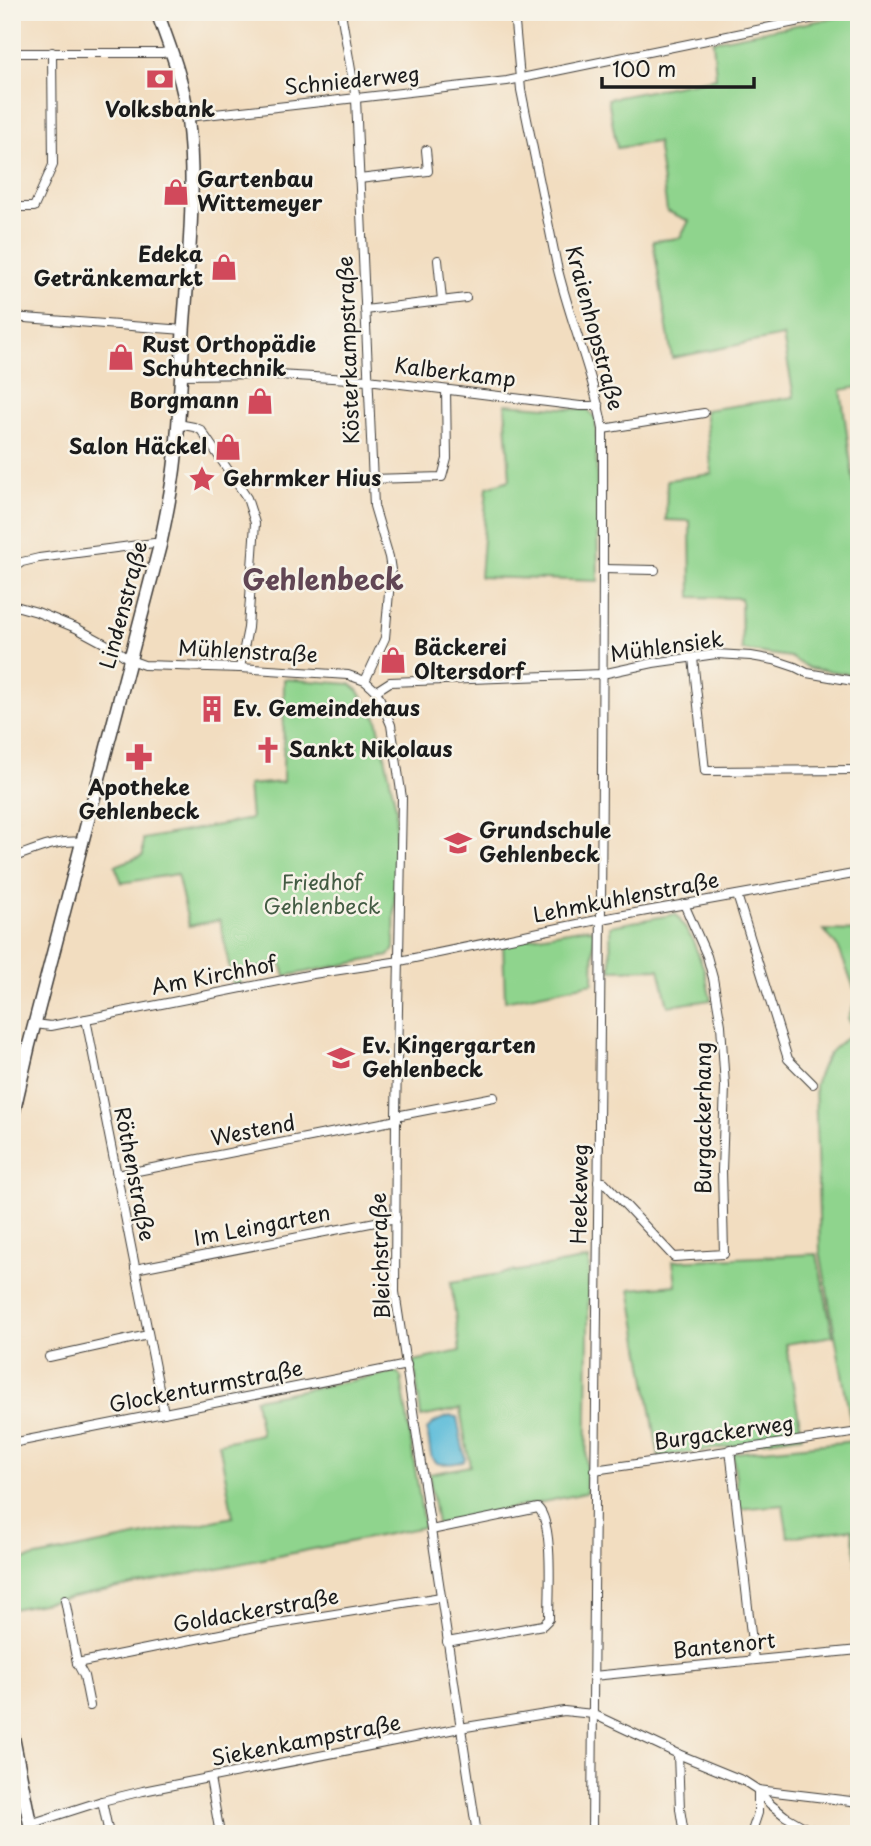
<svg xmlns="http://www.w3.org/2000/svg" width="871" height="1846" font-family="'Playpen Sans',sans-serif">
<rect width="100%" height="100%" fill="#f7f3e8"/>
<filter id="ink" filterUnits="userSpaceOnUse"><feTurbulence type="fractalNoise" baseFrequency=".0143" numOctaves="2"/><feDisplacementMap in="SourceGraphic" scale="14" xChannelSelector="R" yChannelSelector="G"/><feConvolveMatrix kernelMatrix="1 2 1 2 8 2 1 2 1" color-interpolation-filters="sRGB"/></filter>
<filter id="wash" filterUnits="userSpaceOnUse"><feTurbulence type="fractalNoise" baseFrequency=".00686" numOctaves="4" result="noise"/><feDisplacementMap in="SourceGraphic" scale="28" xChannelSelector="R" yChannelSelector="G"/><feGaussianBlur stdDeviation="1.57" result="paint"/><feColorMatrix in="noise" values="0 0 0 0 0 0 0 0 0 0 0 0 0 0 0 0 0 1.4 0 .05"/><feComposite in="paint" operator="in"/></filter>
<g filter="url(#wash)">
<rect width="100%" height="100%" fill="#f2ddc0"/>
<!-- green -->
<g fill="#8fd48d" stroke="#567854" stroke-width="2">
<path d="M859 13V387L841 390 859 522V675L809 668 790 657 742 650 741 598 691 597 690 521 666 520 667 480 712 474 705 410 794 397 783 336 672 358 653 241 680 238 689 221 667 211 657 142 617 148 608 99 716 78 713 41Z"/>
<path d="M505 404 588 410 596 419 598 581 480 577 487 487 510 480Z"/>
<path d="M284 679 350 684 358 690 377 719 396 807 394 949 389 956 285 976 281 963 240 972 241 984 233 986 220 920 189 926 177 874 122 883 115 866 143 855V839L251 819 248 785 283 782Z"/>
<path d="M676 914 692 939 704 969 711 1000 668 1006 659 969 611 970 610 926Z"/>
<path d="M586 928 594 931 593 983 505 1001 503 942Z"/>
<path d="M824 930 859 931V986L854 988 839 949Z"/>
<path d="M859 993V1583L852 1529 788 1537 783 1505 739 1509 733 1453 854 1441 820 1251 815 1085C825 1054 829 1050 855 1032L848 1018Z"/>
<path d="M817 1254 833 1336 786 1344 802 1436 659 1457 630 1289 676 1285 673 1261Z"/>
<path d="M589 1259 586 1493 437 1524 429 1474 470 1466 460 1409 421 1417 414 1361 460 1351 451 1282Z"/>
<path d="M397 1372 401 1377 424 1527 12 1609V1562L233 1517 219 1443 261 1434 255 1399Z"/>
</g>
<!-- water -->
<path fill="#5abbd9" stroke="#3b6c7a" stroke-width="2" d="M451 1416 457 1417 465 1459 463 1462C426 1468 433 1462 427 1430 432 1422 442 1418 451 1416Z"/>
</g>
<g filter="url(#ink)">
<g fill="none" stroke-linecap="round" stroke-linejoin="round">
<defs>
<g id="minor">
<path d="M341 12 356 99 374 506 389 557 391 570 385 638 365 681"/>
<path d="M514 12 521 90 557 266C570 321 593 373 603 429 604 897 595 1365 592 1834"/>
<path d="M12 53H162L172 51"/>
<path d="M188 117 507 81 844 12"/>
<path d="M359 179 428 171 426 150"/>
<path d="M12 207H34L53 165 52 52"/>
<path d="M438 260 442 300"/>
<path d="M365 310 466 298"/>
<path d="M12 317 184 330"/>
<path d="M181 375 259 374 368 380 580 406H599"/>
<path d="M178 424 194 427 201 430 247 498 255 523 248 628 240 668"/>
<path d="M603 429 704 413"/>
<path d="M371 479 442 477 447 459 446 390"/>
<path d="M12 569 22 562 39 558 154 543 160 545"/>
<path d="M603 569 655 570"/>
<path d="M12 605 37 612 76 628 115 649 130 660 144 665 240 668 348 675 365 681 376 691 380 699 391 725 402 798 396 1116 395 1292 477 1834"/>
<path d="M693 658 705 771 858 770"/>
<path d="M376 691 390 682 602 674 653 663 716 654 751 656 774 660 795 667 807 673 859 682"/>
<path d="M12 858C34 850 58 839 82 842"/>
<path d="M737 895 788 1059 813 1084"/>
<path d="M86 1019 164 1413"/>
<path d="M35 1024 51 1026 313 974 400 961 602 919 859 873"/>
<path d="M396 1116 494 1097"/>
<path d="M117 1175 397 1120"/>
<path d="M598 1182H604L674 1257 724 1254 722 1170 725 1086 721 1025 713 978 707 956 684 904"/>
<path d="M135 1269 396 1218"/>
<path d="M49 1357 148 1335"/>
<path d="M12 1443 407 1365"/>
<path d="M730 1449 754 1660"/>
<path d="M594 1470 859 1432"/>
<path d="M431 1530 538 1508C554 1522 549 1596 549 1619L543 1625 447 1642"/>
<path d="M65 1600 77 1663 84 1676 90 1706"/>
<path d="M77 1663 260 1626 441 1597"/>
<path d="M593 1676 859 1650"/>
<path d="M678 1754 680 1809 684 1834"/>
<path d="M210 1778 220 1834"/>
<path d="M102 1801 109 1834"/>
<path d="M30 1824 102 1801 143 1791 460 1728 564 1711 593 1714 678 1754 744 1781 758 1790 770 1804 785 1816 806 1828 832 1832 859 1833"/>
<path d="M751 1834 758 1813V1790L859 1802"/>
</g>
<g id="primary">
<path d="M12 1119 29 1045 160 545C166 517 172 490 175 461 180 415 181 369 184 323 189 258 196 184 188 120 184 83 170 47 157 12"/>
<path d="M12 1732 32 1834"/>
</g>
</defs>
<!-- minor casing -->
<use href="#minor" stroke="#3c3935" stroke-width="10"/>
<!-- primary casing -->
<use href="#primary" stroke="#3c3935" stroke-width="15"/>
<!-- minor -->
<use href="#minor" stroke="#fff" stroke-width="8"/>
<!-- primary -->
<use href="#primary" stroke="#fff" stroke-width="12"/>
</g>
</g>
<!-- icons -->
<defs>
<symbol id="bank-bare" viewBox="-9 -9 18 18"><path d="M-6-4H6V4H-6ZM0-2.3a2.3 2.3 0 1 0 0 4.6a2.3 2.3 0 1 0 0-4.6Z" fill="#d1495b" stroke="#f7f3e8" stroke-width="2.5" paint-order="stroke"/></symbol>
<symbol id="shop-bare" viewBox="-9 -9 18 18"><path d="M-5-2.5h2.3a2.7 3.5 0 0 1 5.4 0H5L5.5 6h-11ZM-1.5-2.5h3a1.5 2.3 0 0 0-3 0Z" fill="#d1495b" stroke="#f7f3e8" stroke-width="2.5" paint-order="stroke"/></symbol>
<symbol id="sight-bare" viewBox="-9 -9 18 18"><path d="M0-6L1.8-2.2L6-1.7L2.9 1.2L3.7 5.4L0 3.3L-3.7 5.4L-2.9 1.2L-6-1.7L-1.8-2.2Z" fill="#d1495b" stroke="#f7f3e8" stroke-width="2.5" paint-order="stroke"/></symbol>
<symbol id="building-bare" viewBox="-9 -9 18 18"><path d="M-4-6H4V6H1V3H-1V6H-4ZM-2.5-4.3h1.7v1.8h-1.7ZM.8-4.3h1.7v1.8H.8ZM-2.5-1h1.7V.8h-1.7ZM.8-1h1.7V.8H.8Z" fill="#d1495b" stroke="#f7f3e8" stroke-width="2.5" paint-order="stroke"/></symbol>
<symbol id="church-bare" viewBox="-9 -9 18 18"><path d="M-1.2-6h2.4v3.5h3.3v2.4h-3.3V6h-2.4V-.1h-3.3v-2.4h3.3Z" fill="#d1495b" stroke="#f7f3e8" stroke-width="2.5" paint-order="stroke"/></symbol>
<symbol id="pharmacy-bare" viewBox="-9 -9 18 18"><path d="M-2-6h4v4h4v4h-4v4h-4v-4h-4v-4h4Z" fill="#d1495b" stroke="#f7f3e8" stroke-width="2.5" paint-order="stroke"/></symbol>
<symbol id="school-bare" viewBox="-9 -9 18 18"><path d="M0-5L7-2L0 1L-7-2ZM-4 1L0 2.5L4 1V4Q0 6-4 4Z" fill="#d1495b" stroke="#f7f3e8" stroke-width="2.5" paint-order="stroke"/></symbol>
</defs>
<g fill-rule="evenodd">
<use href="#bank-bare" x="141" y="60" width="38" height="38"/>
<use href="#shop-bare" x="157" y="173" width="38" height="38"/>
<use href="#shop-bare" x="205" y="248" width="38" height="38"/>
<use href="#shop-bare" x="102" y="338" width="38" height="38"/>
<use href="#shop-bare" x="241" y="382" width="38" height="38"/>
<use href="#shop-bare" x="209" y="428" width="38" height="38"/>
<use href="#sight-bare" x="183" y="460" width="38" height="38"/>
<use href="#shop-bare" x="374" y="641" width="38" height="38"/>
<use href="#building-bare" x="193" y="690" width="38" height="38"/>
<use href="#church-bare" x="249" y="731" width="38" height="38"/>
<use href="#pharmacy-bare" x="120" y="738" width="38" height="38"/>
<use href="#school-bare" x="439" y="824" width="38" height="38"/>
<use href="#school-bare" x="322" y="1039" width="38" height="38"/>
</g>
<g text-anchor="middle" stroke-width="5" stroke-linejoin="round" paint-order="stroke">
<!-- street labels -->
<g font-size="21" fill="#1c1c1c" stroke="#f7f3e8">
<text transform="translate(352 81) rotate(-6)" y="7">Schniederweg</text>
<text transform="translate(594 328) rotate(75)" y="7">Kraienhopstraße</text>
<text transform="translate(349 350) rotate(-92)" y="7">Kösterkampstraße</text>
<text transform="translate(455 373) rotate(7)" y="7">Kalberkamp</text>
<text transform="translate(124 605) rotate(-75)" y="7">Lindenstraße</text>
<text transform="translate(667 647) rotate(-8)" y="7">Mühlensiek</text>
<text transform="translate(248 652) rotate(3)" y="7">Mühlenstraße</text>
<text transform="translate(626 898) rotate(-11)" y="7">Lehmkuhlenstraße</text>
<text transform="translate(214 976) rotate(-11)" y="7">Am Kirchhof</text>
<text transform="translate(704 1118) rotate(-90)" y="7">Burgackerhang</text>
<text transform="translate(253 1131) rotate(-11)" y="7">Westend</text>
<text transform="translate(134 1174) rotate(79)" y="7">Röthenstraße</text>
<text transform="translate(580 1194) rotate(-89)" y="7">Heekeweg</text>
<text transform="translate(262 1226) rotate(-11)" y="7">Im Leingarten</text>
<text transform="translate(381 1256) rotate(-92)" y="7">Bleichstraße</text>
<text transform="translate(206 1387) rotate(-11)" y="7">Glockenturmstraße</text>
<text transform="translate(724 1433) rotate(-8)" y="7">Burgackerweg</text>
<text transform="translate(256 1611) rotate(-10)" y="7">Goldackerstraße</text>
<text transform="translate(724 1646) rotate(-6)" y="7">Bantenort</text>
<text transform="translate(306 1741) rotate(-11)" y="7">Siekenkampstraße</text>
</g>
<!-- poi labels -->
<g font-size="21" font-weight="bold" fill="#1c1c1c" stroke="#f7f3e8" text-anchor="start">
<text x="160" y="117" text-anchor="middle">Volksbank</text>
<text x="197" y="187">Gartenbau<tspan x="197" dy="24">Wittemeyer</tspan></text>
<text x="203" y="262" text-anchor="end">Edeka<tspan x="203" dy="24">Getränkemarkt</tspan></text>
<text x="142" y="352">Rust Orthopädie<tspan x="142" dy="24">Schuhtechnik</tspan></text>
<text x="239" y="408" text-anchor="end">Borgmann</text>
<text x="207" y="454" text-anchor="end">Salon Häckel</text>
<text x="223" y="486">Gehrmker Hius</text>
<text x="414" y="655">Bäckerei<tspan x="414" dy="24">Oltersdorf</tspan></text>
<text x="233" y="716">Ev. Gemeindehaus</text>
<text x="289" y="757">Sankt Nikolaus</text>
<text x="139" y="795" text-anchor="middle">Apotheke<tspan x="139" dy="24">Gehlenbeck</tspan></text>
<text x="479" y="838">Grundschule<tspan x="479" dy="24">Gehlenbeck</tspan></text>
<text x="362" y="1053">Ev. Kingergarten<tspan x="362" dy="24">Gehlenbeck</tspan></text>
</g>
<!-- park labels -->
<g font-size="21" fill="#445c44" stroke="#f7f3e8">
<text x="322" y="890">Friedhof<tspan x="322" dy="24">Gehlenbeck</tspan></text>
</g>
<!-- district labels -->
<g font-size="28" font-weight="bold" fill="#614654" stroke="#f7f3e8">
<text x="323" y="590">Gehlenbeck</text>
</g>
</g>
<!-- margin -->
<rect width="871" height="1846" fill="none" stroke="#f7f3e8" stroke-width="42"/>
<!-- scale -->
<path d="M602 77v10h152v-10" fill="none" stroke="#1c1c1c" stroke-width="3.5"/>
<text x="612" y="77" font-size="21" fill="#1c1c1c" stroke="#f7f3e8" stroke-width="5" paint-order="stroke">100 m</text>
</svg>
